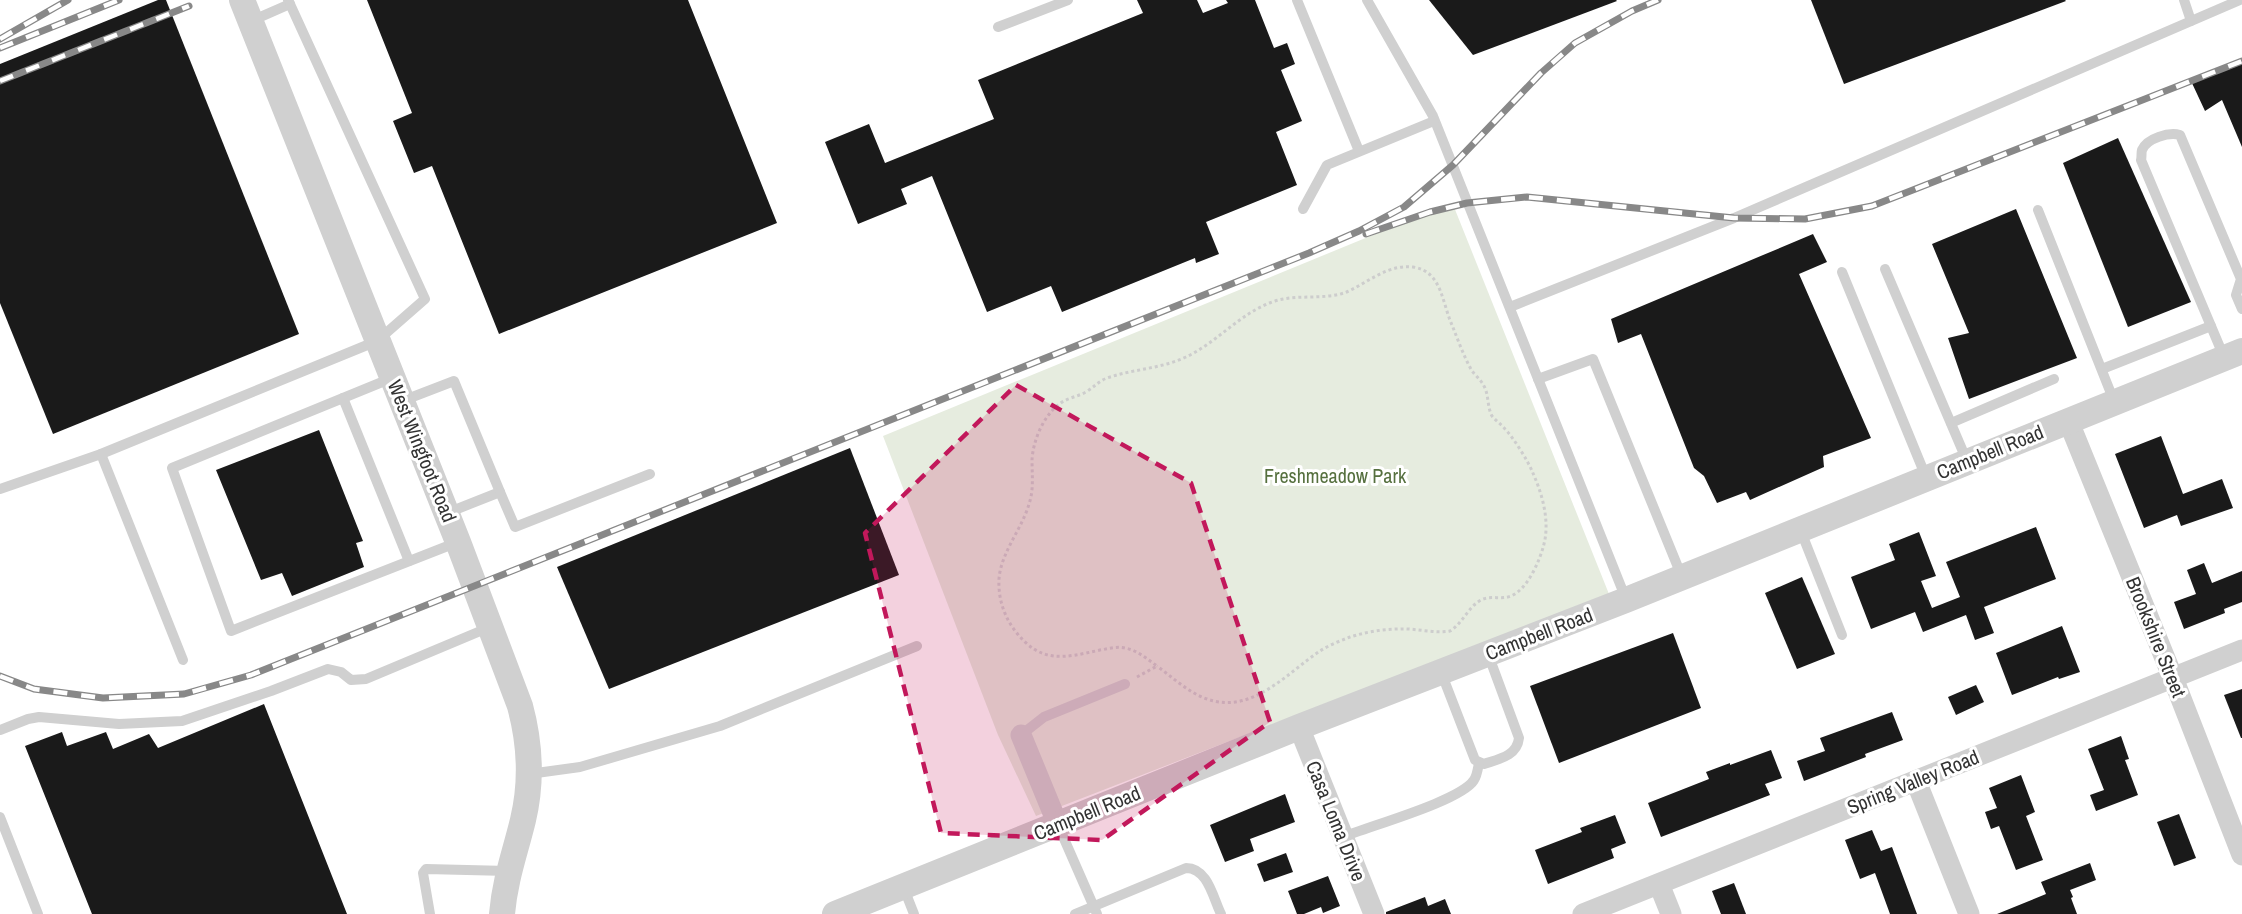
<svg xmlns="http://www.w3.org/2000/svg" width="2242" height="914" font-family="'Archivo Narrow',sans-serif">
<rect width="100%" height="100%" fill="#fff"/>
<!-- green -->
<path fill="#e6ecdf" d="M1454 207 1609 594 1036 816 998 735 883 436 1407 221Z"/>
<!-- building -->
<g fill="#1a1a1a">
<path d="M158 0H166L299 334 53 434 0 303V64Z"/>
<path d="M367 0H688L777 223 499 334 432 166 414 173 393 121 412 113Z"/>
<path d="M1137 0H1197L1203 13 1228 3 1226 0H1255L1274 48 1287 43 1295 64 1281 70 1302 121 1276 132 1297 185 1206 222 1219 254 1196 263 1195 258 1062 312 1051 286 987 312 932 176 901 189 907 204 858 224 825 142 869 124 885 163 994 119 978 80 1143 13Z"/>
<path d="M1429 0H1616L1617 1 1473 55Z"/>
<path d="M1811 0H2065L2066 1 1844 84Z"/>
<path d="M2242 61V147L2222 100 2205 111 2191 81Z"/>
<path d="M2118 138 2191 302 2128 327 2063 163Z"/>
<path d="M2016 209 2077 358 1969 399 1948 338 1969 333 1932 244Z"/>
<path d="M1813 234 1827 262 1799 274 1871 438 1823 456 1824 467 1750 500 1746 492 1717 503 1704 476 1694 468 1641 334 1618 343 1611 319Z"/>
<path d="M319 430 363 541 356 543 364 567 292 596 282 573 261 580 216 470Z"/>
<path d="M2161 436 2183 494 2222 479 2233 508 2181 526 2177 515 2144 528 2115 454Z"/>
<path d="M850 448 899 575 609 689 557 567Z"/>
<path d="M2036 527 2056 579 1984 607 1994 633 1975 640 1966 615 1923 632 1915 612 1871 629 1851 577 1895 560 1889 544 1919 532 1936 576 1921 581 1932 608 1960 597 1946 562Z"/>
<path d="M2204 563 2212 583 2242 571V602L2224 609 2225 613 2184 629 2174 602 2196 594 2187 570Z"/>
<path d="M1802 577 1835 654 1797 669 1765 593Z"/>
<path d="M2062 626 2080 672 2059 679 2058 677 2012 695 1996 653Z"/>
<path d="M1673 633 1701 708 1559 763 1530 686Z"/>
<path d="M1976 685 1984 702 1956 715 1948 697Z"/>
<path d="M2242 689V738H2241L2224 695Z"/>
<path d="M264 704 347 914H92L25 746 62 732 67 746 106 732 113 749 149 734 158 748Z"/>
<path d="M1892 712 1903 740 1865 754 1866 757 1804 781 1797 761 1825 751 1820 738Z"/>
<path d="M2121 736 2129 759 2125 760 2138 795 2096 811 2090 795 2104 790 2088 749Z"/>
<path d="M1771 750 1782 778 1765 784 1770 795 1661 837 1648 803 1709 779 1706 772 1730 763V765Z"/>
<path d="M2021 775 2035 812 2026 816 2043 860 2016 870 1999 826 1991 829 1985 812 1997 808 1989 788Z"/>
<path d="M1285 794 1295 822 1250 839 1254 851 1225 862 1210 825Z"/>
<path d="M2179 814 2196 858 2174 866 2157 822Z"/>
<path d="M1615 815 1626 843 1611 849 1614 858 1548 884 1535 850 1582 832 1580 828Z"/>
<path d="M1872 830 1881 851 1892 847 1917 914H1890L1875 873 1860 879 1845 840Z"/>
<path d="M1286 853 1293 872 1264 882 1257 864Z"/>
<path d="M2090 863 2096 880 2070 890 2073 897 2071 898 2077 914H1997L2046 894 2041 882Z"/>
<path d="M1328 876 1340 906 1323 913 1321 907 1304 914H1297L1288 891Z"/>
<path d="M1734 883 1746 914H1721L1712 891Z"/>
<path d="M1425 897 1428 906 1445 899 1451 914H1386V912Z"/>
</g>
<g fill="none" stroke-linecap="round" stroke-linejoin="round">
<!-- path -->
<path stroke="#cdcdcd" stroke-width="3" stroke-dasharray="3 3" stroke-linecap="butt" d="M1137 677 1157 666C1147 659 1137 650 1125 648 1116 646 1108 649 1100 650 1064 658 1041 664 1016 632 1004 617 998 598 999 579 1001 552 1022 529 1029 504 1034 489 1032 475 1032 460 1033 441 1043 417 1058 405 1066 398 1077 397 1086 392 1094 387 1099 381 1107 378 1133 369 1160 369 1186 357 1218 342 1241 312 1275 301 1298 294 1322 300 1344 293 1367 284 1386 264 1413 267 1442 271 1442 303 1452 325 1458 340 1464 357 1472 371 1476 376 1481 380 1484 386 1489 395 1487 407 1492 416 1496 421 1501 424 1505 429 1513 437 1528 461 1532 471 1542 493 1550 520 1544 544 1540 560 1528 589 1511 596 1501 600 1491 595 1481 600 1468 607 1463 623 1450 631 1434 634 1416 628 1400 629 1383 629 1366 632 1350 637 1340 641 1329 645 1320 651 1287 673 1252 715 1207 699 1189 693 1172 677 1157 666"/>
<!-- service -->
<g stroke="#d0d0d0" stroke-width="10">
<path d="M1297 0 1359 151"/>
<path d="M1367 0 1433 116 1626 599"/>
<path d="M2184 0 2191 21"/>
<path d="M251 21 290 4 288 0"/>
<path d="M998 27 1068 0"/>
<path d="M1303 209 1327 165 1434 121"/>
<path d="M2038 210 2114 401"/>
<path d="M1885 269 1967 461"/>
<path d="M1842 272 1926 477"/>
<path d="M1510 307 1734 218 2240 0"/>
<path d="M2224 357 2141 160C2142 157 2141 153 2142 150 2147 138 2169 132 2180 135L2241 279 2236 295 2242 309"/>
<path d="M2102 369 2211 326"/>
<path d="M392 378 172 468 231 631 458 542"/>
<path d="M1538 379 1593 359 1682 577"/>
<path d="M343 398 409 561"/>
<path d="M402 401 454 381 500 492 447 513"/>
<path d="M1951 423 2054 379"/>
<path d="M101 454 183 660"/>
<path d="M0 489 101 454 377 341 425 299 290 4"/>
<path d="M500 492 515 527 650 474"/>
<path d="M1800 529 1842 635"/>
<path d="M1441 672 1475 760 1484 764C1499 759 1517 756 1519 738L1488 654"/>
<path d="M0 730 28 719 39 717 119 724 182 721 271 691 328 669 341 672 351 680 366 679 490 627"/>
<path d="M1021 735 1044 717 1125 684"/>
<path d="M529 774 580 767 720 726 917 646"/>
<path d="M0 817 38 914"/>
<path d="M1058 825 1097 914"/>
<path d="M1343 837C1369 826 1461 801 1474 780 1477 776 1478 768 1479 763"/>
<path d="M903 886 914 914"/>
<path d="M430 914 423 873 426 869 508 871"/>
<path d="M1075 914 1186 868C1208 868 1213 898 1221 914"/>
</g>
<!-- minor -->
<g stroke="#d0d0d0" stroke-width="21">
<path d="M2068 420 2173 678 2242 855"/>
<path d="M1299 727 1374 914"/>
<path d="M1021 735 1058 825"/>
<path d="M1916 781 1969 914"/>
<path d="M1659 884 1671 914"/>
<path d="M1583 914 2242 650"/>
</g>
<!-- tertiary -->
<g stroke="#d0d0d0" stroke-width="26">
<path d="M242 0 458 542 520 706C530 743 532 782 523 820 515 853 505 879 502 914"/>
<path d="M835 914 1299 727 1626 600 2242 351"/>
</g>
<defs>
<g id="rail">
<path d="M0 39 68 0"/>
<path d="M0 48 119 0"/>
<path d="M0 81 189 6"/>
<path d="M1366 234 1430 212 1467 203 1527 197 1734 218 1805 219 1872 206 2242 61"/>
<path d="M0 676 34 689 103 698 184 694 251 675 1309 253 1359 231 1404 207 1453 165 1541 73 1575 43 1632 11 1658 0"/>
</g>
</defs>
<!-- rail casing -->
<use href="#rail" stroke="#888" stroke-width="7"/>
<!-- rail -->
<use href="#rail" stroke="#fff" stroke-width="4.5" stroke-dasharray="14" stroke-linecap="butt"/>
</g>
<!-- marked area -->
<path fill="#c2185b" fill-opacity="0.2" stroke="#c2185b" stroke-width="4.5" stroke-dasharray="12 8" stroke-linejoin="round" d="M1016 385 1191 483 1270 722 1102 840 941 833 865 533Z"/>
<g text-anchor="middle" stroke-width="6" stroke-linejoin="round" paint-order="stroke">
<!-- street labels -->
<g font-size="20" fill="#333" stroke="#fff">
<text transform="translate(422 451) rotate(68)" y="7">West Wingfoot Road</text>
<text transform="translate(1990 452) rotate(-22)" y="7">Campbell Road</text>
<text transform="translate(1539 634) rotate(-21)" y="7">Campbell Road</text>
<text transform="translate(2156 637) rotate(68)" y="7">Brookshire Street</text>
<text transform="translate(1913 782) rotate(-22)" y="7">Spring Valley Road</text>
<text transform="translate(1087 813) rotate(-22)" y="7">Campbell Road</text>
<text transform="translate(1336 821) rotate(68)" y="7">Casa Loma Drive</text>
</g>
<!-- park labels -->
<g font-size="20" fill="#56703f" stroke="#fff">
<text x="1335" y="483">Freshmeadow Park</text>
</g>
</g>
</svg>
